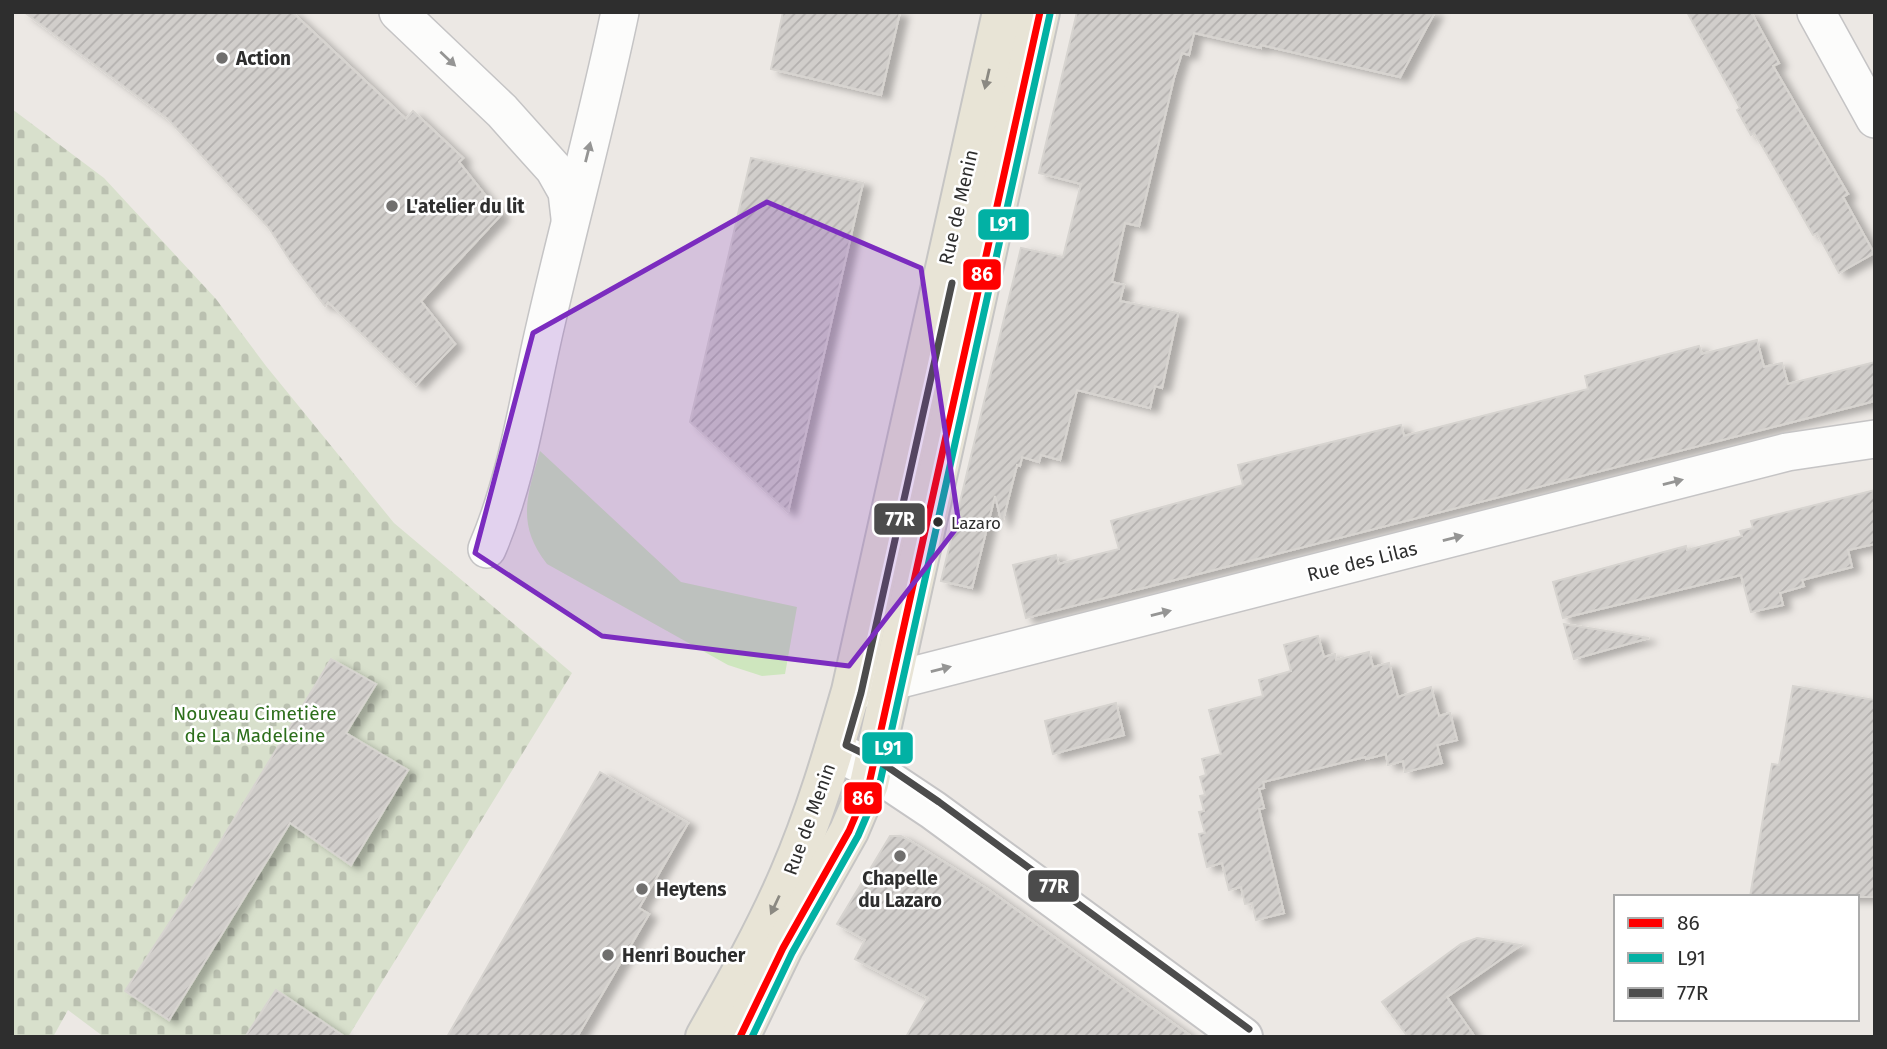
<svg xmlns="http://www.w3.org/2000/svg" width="1887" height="1049" font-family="'Fira Sans',sans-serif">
<defs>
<pattern id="cemetery-stones" width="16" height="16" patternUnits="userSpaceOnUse" patternTransform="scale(1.75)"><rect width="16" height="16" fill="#d8e0cc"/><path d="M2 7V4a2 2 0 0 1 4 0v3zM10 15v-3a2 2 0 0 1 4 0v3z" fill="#bac0b0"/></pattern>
<pattern id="building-hatch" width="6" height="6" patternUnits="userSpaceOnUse" patternTransform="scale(1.75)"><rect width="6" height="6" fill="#d1cecb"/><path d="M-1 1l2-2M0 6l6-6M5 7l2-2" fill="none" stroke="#b4b1af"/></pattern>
<filter id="shadow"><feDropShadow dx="8" dy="4.5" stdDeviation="3.5" flood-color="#0004"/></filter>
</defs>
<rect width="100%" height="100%" fill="#ece8e4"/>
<!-- grass -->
<path fill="#cee6be" d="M540 451 681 582 797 607 785 674 762 676 728 665 547 564C516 524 527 496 540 451Z"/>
<!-- cemetery -->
<path fill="url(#cemetery-stones)" d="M12 109 104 178 216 299 266 366 394 523 572 673 348 1037H104L68 1010 53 1037H12Z"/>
<!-- building -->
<g fill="url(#building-hatch)" stroke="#d7d4d0" stroke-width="2" filter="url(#shadow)">
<path d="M24 12H292L406 119 413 111 463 158 459 162 501 215 421 301 455 344 416 385 328 302 325 306 291 262 269 228 168 119Z"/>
<path d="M783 12H900L881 95 771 69Z"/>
<path d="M1077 12H1435L1400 77 1261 45V48L1194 33 1189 55 1182 53 1174 78 1139 226 1125 223 1112 282 1124 285 1120 301 1178 313 1162 388 1155 386 1150 408 1077 390 1060 460 1041 455 1039 462 1022 457 1020 466 1017 465 1002 524 995 496 972 588 941 581 1021 248 1063 257 1081 184 1039 173Z"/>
<path d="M1687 12H1751L1779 63 1773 66 1848 194 1843 197 1874 253 1839 273 1817 233 1813 235 1764 149 1754 133 1751 135 1737 110 1740 108Z"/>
<path d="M751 158 863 183 788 512 690 422Z"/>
<path d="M1757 340 1764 367 1782 363 1788 384 1875 362V401L1026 618 1013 565 1056 555 1059 564 1119 549 1111 521 1243 485 1238 465 1401 425 1404 436 1588 389 1585 376 1699 346 1702 354Z"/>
<path d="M1875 490V544L1848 550 1852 567 1802 580 1804 586 1780 593 1783 605 1751 612 1741 575 1563 618 1553 582 1686 546 1687 550 1742 536 1740 531 1753 528 1751 521Z"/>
<path d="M1564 624 1649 638 1574 659Z"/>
<path d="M1318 636 1324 657 1335 654 1336 660 1369 652 1373 667 1389 663 1398 697 1431 687 1439 716 1450 713 1457 740 1437 745 1442 763 1405 772 1403 761 1388 765 1386 754 1366 759 1365 757 1263 782 1264 788 1259 789 1264 808 1259 809 1284 913 1256 920 1252 903 1245 904 1241 887 1229 890 1222 863 1207 867 1199 834 1205 833 1199 812 1204 811 1200 796 1205 795 1200 777 1206 775 1202 759 1221 754 1209 710 1263 696 1259 680 1291 671 1284 645Z"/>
<path d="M331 659 376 684 346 733 408 770 351 865 290 823 169 1020 125 991 196 882Z"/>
<path d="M1793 686 1875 700V897H1750L1772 764 1779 765Z"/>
<path d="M1116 703 1124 735 1053 754 1045 721Z"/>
<path d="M600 772 688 823 639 908 649 914 577 1037H447Z"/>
<path d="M890 836H901L912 842 989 890 1192 1037H906L928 998 855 959 865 940 837 924Z"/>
<path d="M1477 938 1521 945 1447 997 1475 1037H1408L1382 1002 1461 944Z"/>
<path d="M276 990 291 1000 345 1037H245Z"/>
</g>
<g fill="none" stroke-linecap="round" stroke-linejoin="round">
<defs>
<g id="minor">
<path d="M398 12 502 111 554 169 567 192 570 218"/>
<path d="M1816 12 1875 119"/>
<path d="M487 549C518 477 528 399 546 323 570 219 598 117 620 12"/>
<path d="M865 688 1787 452 1875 439"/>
</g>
<path id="tertiary" d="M834 750 873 770 933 810 1243 1037"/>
<g id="primary">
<path d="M705 1037C735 984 765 931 789 875 815 815 833 753 851 691L1002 12"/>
<path d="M740 1037 783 948 849 831 869 784 1040 12"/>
</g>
</defs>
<!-- minor casing -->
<use href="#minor" stroke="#c5c4c5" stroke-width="40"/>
<!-- tertiary casing -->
<use href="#tertiary" stroke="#c5c4c5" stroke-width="42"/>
<!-- primary casing -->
<use href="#primary" stroke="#c6c5c4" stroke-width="42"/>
<!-- minor -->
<use href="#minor" stroke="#fcfcfb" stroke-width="37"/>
<!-- tertiary -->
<use href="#tertiary" stroke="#fcfcfb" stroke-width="38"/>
<!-- primary -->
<use href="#primary" stroke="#e8e4d6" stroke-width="38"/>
<defs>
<path id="bus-1" d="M740 1037 783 948 849 831 869 784 1040 12"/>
<path id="bus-2" d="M752 1037 792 953 858 836 879 787 1050 14"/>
<path id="bus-3" d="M952 283 861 693 846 745 879 761 939 802 1249 1029"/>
</defs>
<!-- bus-1 casing -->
<use href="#bus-1" stroke="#fff" stroke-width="12"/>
<!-- bus-2 casing -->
<use href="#bus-2" stroke="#fff" stroke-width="12"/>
<!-- bus-3 casing -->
<use href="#bus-3" stroke="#fff" stroke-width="12"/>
<!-- bus-1 -->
<use href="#bus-1" stroke="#fe0000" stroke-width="7"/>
<!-- bus-2 -->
<use href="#bus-2" stroke="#02b1a4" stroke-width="7"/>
<!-- bus-3 -->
<use href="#bus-3" stroke="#4c4c4c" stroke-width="7"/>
</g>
<!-- one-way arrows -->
<defs><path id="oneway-solid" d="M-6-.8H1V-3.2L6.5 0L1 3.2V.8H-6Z" transform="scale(1.75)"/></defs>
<g fill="#959594">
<use href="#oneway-solid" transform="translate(448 59) rotate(43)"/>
<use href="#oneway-solid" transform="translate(588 152) rotate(-76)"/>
<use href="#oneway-solid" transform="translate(1673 482) rotate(-14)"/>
<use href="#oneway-solid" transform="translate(1453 538) rotate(-14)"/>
<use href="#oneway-solid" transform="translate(1161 613) rotate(-14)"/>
<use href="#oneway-solid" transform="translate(941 669) rotate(-14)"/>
</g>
<g fill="#8b8982">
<use href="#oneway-solid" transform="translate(987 79) rotate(103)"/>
<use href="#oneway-solid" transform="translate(775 905) rotate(115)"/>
</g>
<!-- marked area -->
<path fill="#7b2cbf" fill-opacity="0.2" stroke="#7b2cbf" stroke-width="5" stroke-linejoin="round" d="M767 202 921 268 959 525 849 666 602 636 475 553 533 333Z"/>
<!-- markers -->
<g fill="#706f6e" stroke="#fff" stroke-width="2.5">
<circle cx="222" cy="58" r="7"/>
<circle cx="392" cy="206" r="7"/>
<circle cx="900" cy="856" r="7"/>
<circle cx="642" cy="889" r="7"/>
<circle cx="608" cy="955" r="7"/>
</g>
<circle fill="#2e2e2e" stroke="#fff" stroke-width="2.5" cx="938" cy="522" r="6"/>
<g text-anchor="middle" stroke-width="5" stroke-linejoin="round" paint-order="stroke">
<!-- bus labels -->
<g font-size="17" fill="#2e2e2e" stroke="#fff" text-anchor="start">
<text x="951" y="529">Lazaro</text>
</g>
<!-- poi labels -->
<g font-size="19" font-weight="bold" fill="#2e2e2e" stroke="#fff" text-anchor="start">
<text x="236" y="65">Action</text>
<text x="406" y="213">L'atelier du lit</text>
<text x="900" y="885" text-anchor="middle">Chapelle<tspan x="900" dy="22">du Lazaro</tspan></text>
<text x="656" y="896">Heytens</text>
<text x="622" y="962">Henri Boucher</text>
</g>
<!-- street labels -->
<g font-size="19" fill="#2e2e2e" stroke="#fff">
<text transform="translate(958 207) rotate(-77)" y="7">Rue de Menin</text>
<text transform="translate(1362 561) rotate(-14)" y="7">Rue des Lilas</text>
<text transform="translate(809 819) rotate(-70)" y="7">Rue de Menin</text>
</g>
<!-- park labels -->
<g font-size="19" fill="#2c6e1b" stroke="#fff">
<text x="255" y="720">Nouveau Cimetière<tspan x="255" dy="22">de La Madeleine</tspan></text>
</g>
</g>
<g stroke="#fff" stroke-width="2.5">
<rect x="977" y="208" width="53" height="33" rx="7" fill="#02b1a4"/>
<rect x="962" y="258" width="40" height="33" rx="7" fill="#fe0000"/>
<rect x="873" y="502" width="53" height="34" rx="7" fill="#4c4c4c"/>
<rect x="861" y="731" width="53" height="34" rx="7" fill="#02b1a4"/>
<rect x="843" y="781" width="40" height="34" rx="7" fill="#fe0000"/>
<rect x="1027" y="869" width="53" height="34" rx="7" fill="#4c4c4c"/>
</g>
<g font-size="19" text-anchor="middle" font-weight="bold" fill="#fff">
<text x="1003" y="231">L91</text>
<text x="982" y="281">86</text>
<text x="900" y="526">77R</text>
<text x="888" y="755">L91</text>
<text x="863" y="805">86</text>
<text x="1054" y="893">77R</text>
</g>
<!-- border -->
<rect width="1887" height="1049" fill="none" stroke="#2e2e2e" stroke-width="28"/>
<!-- legend -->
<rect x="1614" y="895" width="245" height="126" fill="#ffffff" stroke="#ababab" stroke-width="2"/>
<rect x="1628" y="918" width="35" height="10" fill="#fe0000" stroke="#ababab" stroke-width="2"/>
<text x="1677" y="930" font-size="21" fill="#2e2e2e">86</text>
<rect x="1628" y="953" width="35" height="10" fill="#02b1a4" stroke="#ababab" stroke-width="2"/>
<text x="1677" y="965" font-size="21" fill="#2e2e2e">L91</text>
<rect x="1628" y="988" width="35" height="10" fill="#4c4c4c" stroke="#ababab" stroke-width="2"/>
<text x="1677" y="1000" font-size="21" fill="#2e2e2e">77R</text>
</svg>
